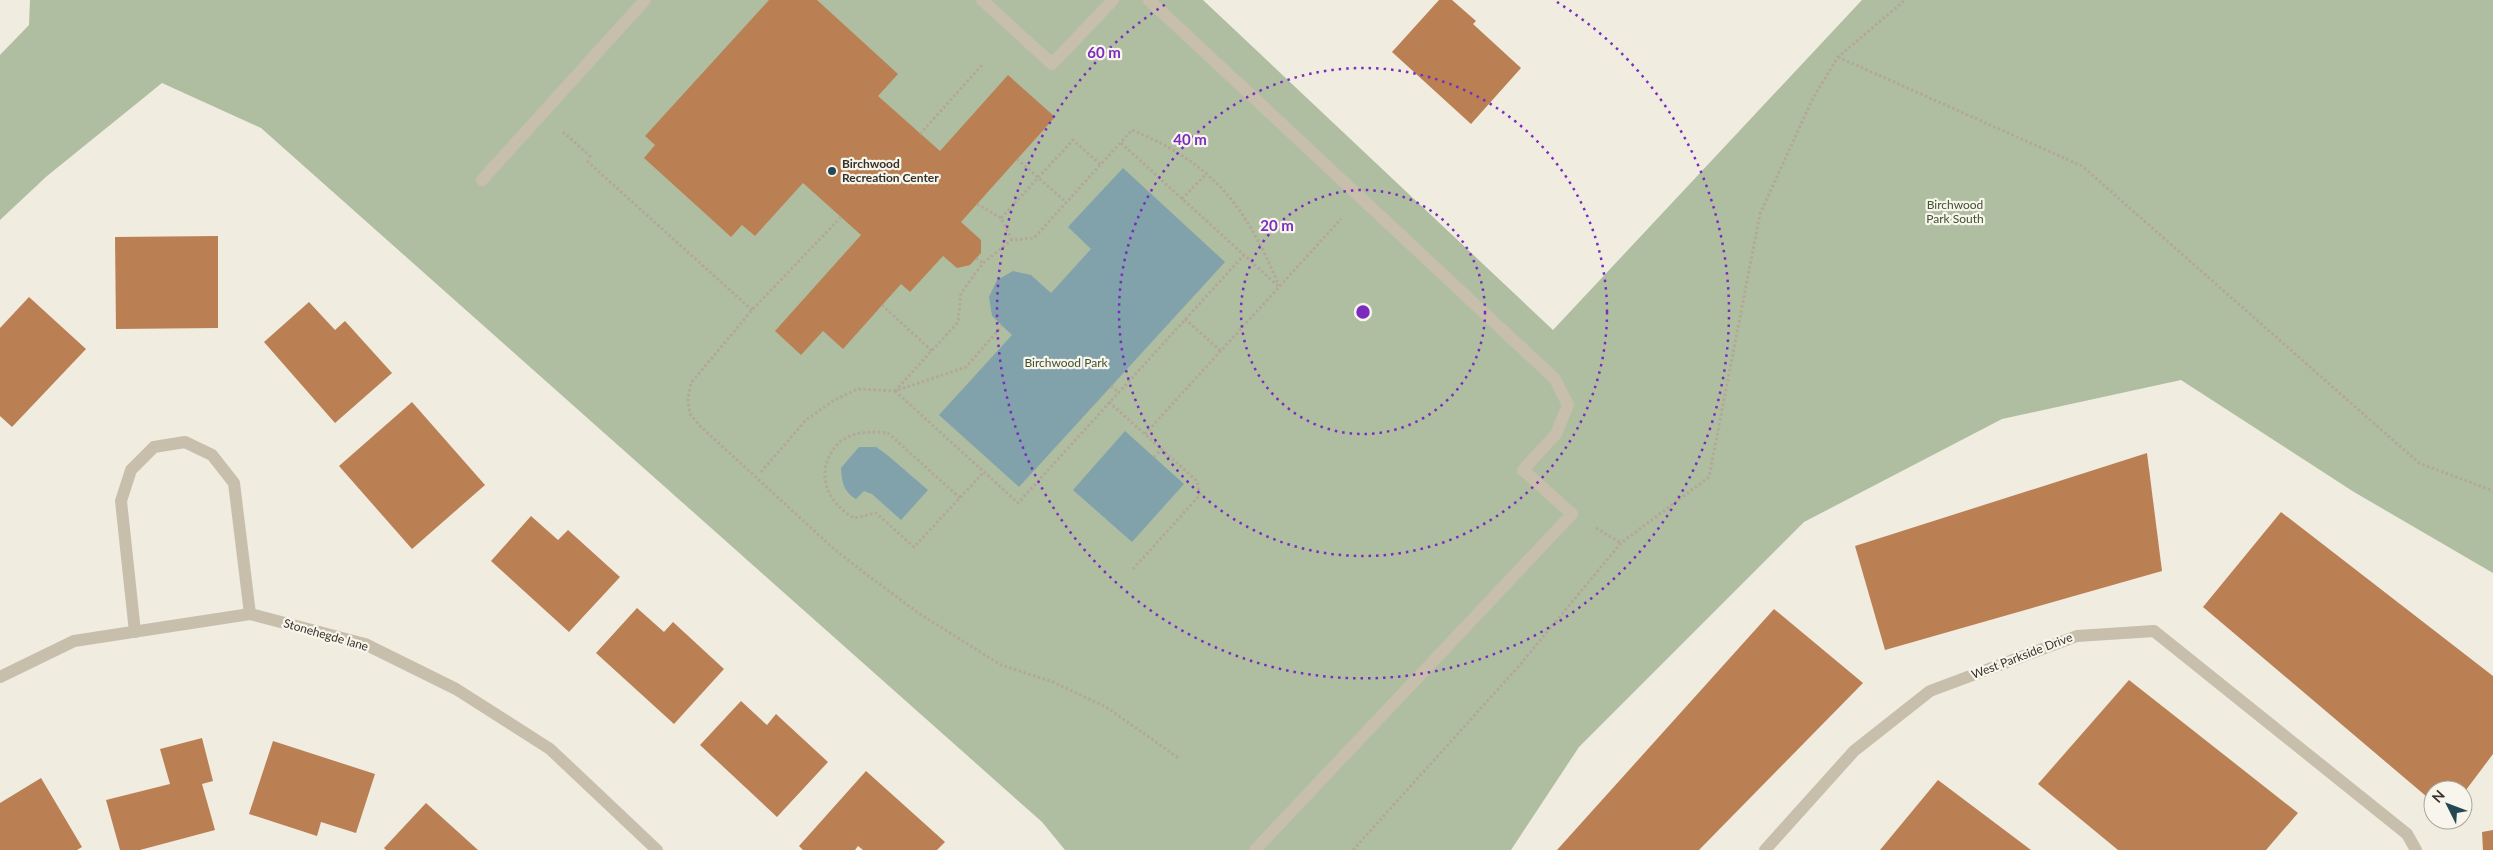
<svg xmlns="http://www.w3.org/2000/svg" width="2493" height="850" font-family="Lato,sans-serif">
<rect width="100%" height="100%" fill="#f0ece0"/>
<!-- green -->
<path fill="#afbea1" d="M30 0H1203L1553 330 1862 0H2493V573L2354 492 2181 380 2002 419 1804 522 1579 747 1511 850H1065L1042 822 261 128 162 83 47 176 0 220V55L29 25Z"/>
<!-- water -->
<g fill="#81a1ab">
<path d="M1123 168 1225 262 1019 487 939 415 1012 335 992 316 989 297 997 280 1013 271 1031 275 1051 293 1091 249 1068 227Z"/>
<path d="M1125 431 1184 484 1132 542 1073 490Z"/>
<path d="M859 447H876L886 454 928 490 901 520 872 494 864 491 856 499C843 491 842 482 841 468Z"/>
</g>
<!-- building -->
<g fill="#ba8054">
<path d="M769 0H817L898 74 878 96 940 151 1008 75 1055 117 961 222 981 240V253L970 265 957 268 943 256 910 292 901 284 843 349 823 331 801 355 775 331 861 235 803 183 755 236 742 225 731 237 644 158 655 145 645 136Z"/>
<path d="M1439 0H1452L1476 21 1473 24 1521 68 1471 124 1392 52Z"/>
<path d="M218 236V328L116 329 115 237Z"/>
<path d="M29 297 86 349 12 427 0 416V328Z"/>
<path d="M309 302 335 330 345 321 392 373 335 423 264 342Z"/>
<path d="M412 402 485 485 412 549 339 466Z"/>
<path d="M2147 453 2162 571 1885 650 1855 546Z"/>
<path d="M2281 512 2493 676V754L2463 794V790H2433V802L2203 607Z"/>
<path d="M531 516 558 540 568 530 620 577 569 632 491 561Z"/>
<path d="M637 608 664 632 673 622 724 669 674 724 596 653Z"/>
<path d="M1774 609 1863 683 1699 850H1557Z"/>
<path d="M2129 680 2298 813 2266 850H2118L2038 784Z"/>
<path d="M741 701 767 725 776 714 828 762 777 817 700 745Z"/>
<path d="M202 738 213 781 202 784 215 830 140 850H120L106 800 170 784 160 749Z"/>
<path d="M273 741 375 774 356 833 321 822 317 836 249 814Z"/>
<path d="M866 771 945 842 937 850H863L858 846 855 850H803L799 846Z"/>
<path d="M41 778 82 847 77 850H0V803Z"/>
<path d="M1938 780 2031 850H1880Z"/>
<path d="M426 803 478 850H386L384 848Z"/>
<path d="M2493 830V850H2483L2482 832Z"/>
</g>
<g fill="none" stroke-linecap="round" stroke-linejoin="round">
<!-- path -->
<g stroke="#b3a897" stroke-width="3" stroke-dasharray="2.5 2.5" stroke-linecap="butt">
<path d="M1838 57 2082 166 2419 463 2493 491"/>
<path d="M563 132 591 157"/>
<path d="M920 134 983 64"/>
<path d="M1121 143 1278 286"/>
<path d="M1017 159 1066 202"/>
<path d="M587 161 752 310"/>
<path d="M1182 199 1207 173"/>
<path d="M977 204 1001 218 1012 240"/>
<path d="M841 217 752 310 691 383 688 399 690 414 699 425 833 548 866 574 920 614 1001 665 1053 682 1106 707 1180 759"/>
<path d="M1001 218 1073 140 1101 165"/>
<path d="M976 258 983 263"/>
<path d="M882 305 932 351"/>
<path d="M1185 319 1221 351"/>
<path d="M1111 386 1119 393"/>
<path d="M895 391 958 322 961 293 983 263 1012 240 1034 238 1132 130C1214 164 1246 206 1279 286"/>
<path d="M895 391 1018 503 1244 255"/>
<path d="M1109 402 1197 481 1200 495 1132 570"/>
<path d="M1145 434 1341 219"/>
<path d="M1154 457 1162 449"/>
<path d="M761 472 806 420 833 401 857 389 895 391 966 367 1002 326"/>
<path d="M960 498 888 433C872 431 848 431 836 446 814 473 827 502 854 518L876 513 914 547 984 472"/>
<path d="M1596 528 1621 543"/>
<path d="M1353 850 1518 667 1621 543 1709 477 1760 214 1813 98 1838 57 1905 0"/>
</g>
<!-- lane -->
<g stroke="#c8beac" stroke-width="12">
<path d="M982 0 1052 64 1113 0"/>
<path d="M1149 0 1555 379 1568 405 1556 434 1523 470 1572 514 1255 850"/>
<path d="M482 180 645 0"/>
</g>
<!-- street -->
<g stroke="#c8beac" stroke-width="12">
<path d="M135 632 121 501 131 470 154 447 185 442 212 455 234 483 250 614"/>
<path d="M0 677 74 641 250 614 365 644 456 689 550 749 657 850"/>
<path d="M1765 850 1854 751 1930 691 2077 636 2154 631 2407 834 2416 850"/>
</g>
</g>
<!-- distance rings -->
<g fill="none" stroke="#7b2cbf" stroke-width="2.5" stroke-dasharray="2.5 5">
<circle cx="1363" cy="312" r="122"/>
<circle cx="1363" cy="312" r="244"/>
<path d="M1557 2A366 366 0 1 1 1169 2"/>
</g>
<!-- markers -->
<circle fill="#244854" stroke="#f8f5ec" stroke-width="2" cx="832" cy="171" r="5"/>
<g text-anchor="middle" stroke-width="4.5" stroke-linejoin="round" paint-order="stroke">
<!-- poi labels -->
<g font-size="12" font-weight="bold" fill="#36312a" stroke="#f8f5ec" text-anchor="start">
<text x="842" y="168">Birchwood<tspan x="842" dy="14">Recreation Center</tspan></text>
</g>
<!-- park labels -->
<g font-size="12" fill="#405231" stroke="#f8f5ec">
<text x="1955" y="209">Birchwood<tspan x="1955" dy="14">Park South</tspan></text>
<text x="1066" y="367">Birchwood Park</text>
</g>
<!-- street labels -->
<g font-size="12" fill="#36312a" stroke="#f8f5ec">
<text transform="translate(326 635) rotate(16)" y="4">Stonehegde lane</text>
<text transform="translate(2022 656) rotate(-21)" y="4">West Parkside Drive</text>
</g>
</g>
<circle cx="1363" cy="312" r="8" fill="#7b2cbf" stroke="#f8f5ec" stroke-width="2.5"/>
<g font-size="15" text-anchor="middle" font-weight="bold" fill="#7b2cbf" stroke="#f8f5ec" stroke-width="4.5" stroke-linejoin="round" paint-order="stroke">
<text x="1104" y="58">60 m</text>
<text x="1190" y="145">40 m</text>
<text x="1277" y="231">20 m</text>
</g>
<!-- north arrow -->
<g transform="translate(2448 805) rotate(312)"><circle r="24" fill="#f8f5ec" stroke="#aaa79e"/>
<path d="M0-4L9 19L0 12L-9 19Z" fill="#244854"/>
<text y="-8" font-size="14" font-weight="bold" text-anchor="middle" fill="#36312a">N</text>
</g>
</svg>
